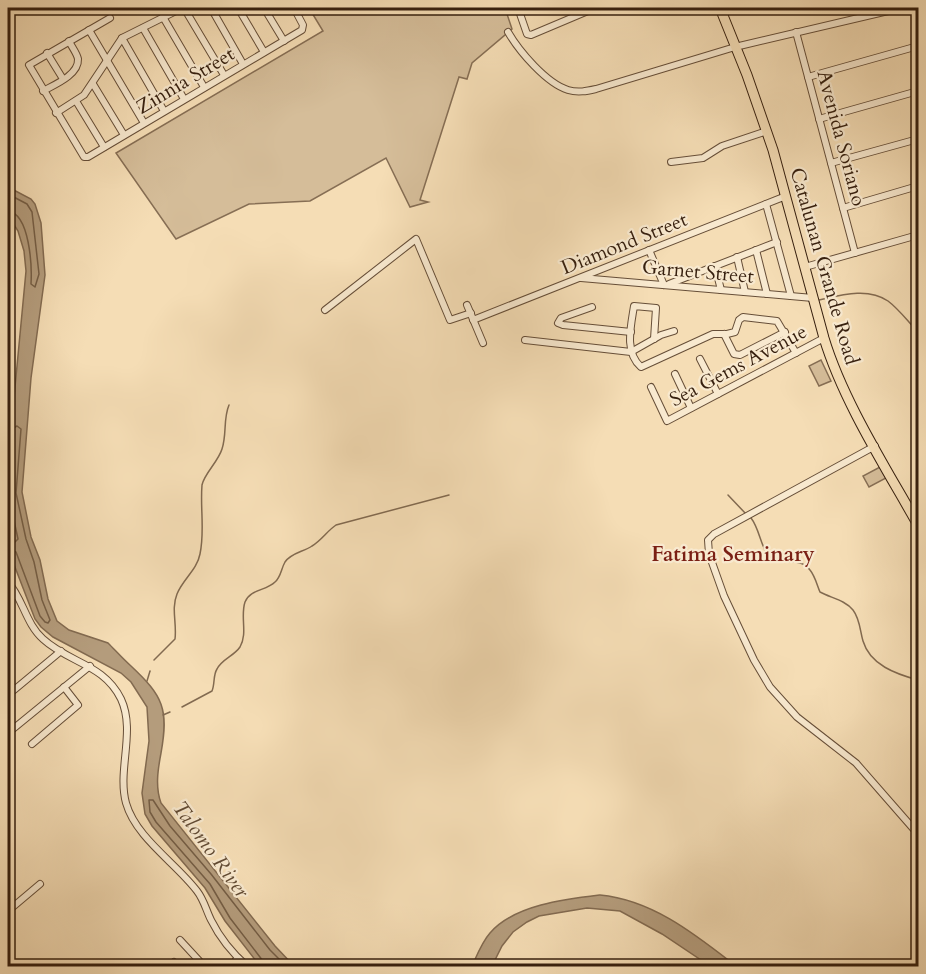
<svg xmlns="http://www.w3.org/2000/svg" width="926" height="974" font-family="Cardo,serif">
<rect width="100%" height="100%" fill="#f5ddb5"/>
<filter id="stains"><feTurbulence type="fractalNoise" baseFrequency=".00333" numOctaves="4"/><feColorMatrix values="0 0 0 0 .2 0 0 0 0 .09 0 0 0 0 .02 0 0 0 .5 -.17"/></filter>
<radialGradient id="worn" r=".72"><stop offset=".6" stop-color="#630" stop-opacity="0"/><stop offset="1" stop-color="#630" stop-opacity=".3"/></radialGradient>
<!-- green -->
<g fill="#d5bd99" stroke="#866e54" stroke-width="1.5">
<path d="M309 8H505L512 29 472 63 467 79 459 77 420 200 428 202 410 207 386 158 310 201 249 204 176 239 116 153 323 31Z"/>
<path d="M821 360 831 381 819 386 809 366Z"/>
<path d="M880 467 886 478 869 487 863 476Z"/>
</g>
<!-- water -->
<g fill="#b49c7c" stroke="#826a50" stroke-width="1.5">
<path d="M8 187 31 199 35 204 41 223 45 275 31 378 22 492 31 537 40 560 48 599 57 621 69 630 108 643C116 651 123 659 131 666 163 696 169 709 161 753 158 769 155 787 161 803L275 946 294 966H260L225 921 205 888 152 826 145 814 142 793 149 741 147 707 131 682 121 673 53 637 41 627 35 619 8 549V461L26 271 24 251 18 231 8 215Z"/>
<path d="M600 895C653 900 696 935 736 966H710L662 934 620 911 587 908 539 916 527 922 513 932 502 946 492 966H472C477 955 482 942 490 933 514 905 566 899 600 895Z"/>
</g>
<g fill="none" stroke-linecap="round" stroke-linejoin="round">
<!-- shore -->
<g stroke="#755e45" stroke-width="1.5">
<path d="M8 194 27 204 32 212 39 274 35 287 31 284C32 267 30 214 8 211"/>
<path d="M8 431 17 426 21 429 16 493 26 539 34 562 42 600 50 620 48 623 45 622 40 616 16 552 8 549"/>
<path d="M8 438 12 441 8 493 18 539 15 542 8 541"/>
<path d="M264 966 263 961 230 918 210 884 156 822 150 812 149 800H153L170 826 211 874 270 950 286 966"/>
</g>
<!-- stream -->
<g stroke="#826a50" stroke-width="1.5">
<path d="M819 300C841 295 868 287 888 301 900 310 908 322 918 332"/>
<path d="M728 495 746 514"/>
<path d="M751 518C760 529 761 550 770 557 781 566 800 556 810 570 815 576 817 585 820 592 831 598 845 600 853 610 860 619 860 631 863 641 870 665 896 674 918 680"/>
<path d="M8 560 14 564"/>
<path d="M154 660 175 639C177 623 171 609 177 594 183 579 197 570 200 554 205 531 200 508 202 485 204 474 218 462 222 449 227 434 223 419 229 405"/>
<path d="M147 681 150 671"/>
<path d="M182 707 212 691C215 684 213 675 217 669 222 659 234 656 240 647 248 633 240 617 245 602 250 589 266 591 275 582 281 577 281 569 285 562 291 553 303 552 312 546 322 540 327 531 336 525L449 495"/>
<path d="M163 715 170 712"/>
</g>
<defs>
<g id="street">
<path d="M184 8 224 75"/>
<path d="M211 8 243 64"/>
<path d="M238 8 264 52"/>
<path d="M264 8 284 41"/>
<path d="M518 8 527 34 531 35 595 8"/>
<path d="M163 17 204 87"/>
<path d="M110 18 29 65 84 157H88L302 30 303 25 294 8"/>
<path d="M143 28 184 99"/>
<path d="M89 30 144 123"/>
<path d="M508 32C519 51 546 83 568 90 578 93 587 91 596 89L735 47 901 8"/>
<path d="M796 32 855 253"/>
<path d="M122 38 164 111"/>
<path d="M47 53 63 79"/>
<path d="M808 77 918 46"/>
<path d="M93 84 124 135"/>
<path d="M43 91C54 85 79 75 78 59 77 53 71 46 69 41"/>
<path d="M76 101 104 147"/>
<path d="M56 113 84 95 122 38 182 8"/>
<path d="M819 119 918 91"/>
<path d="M671 162 703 158 722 146 767 131"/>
<path d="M831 163 918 139"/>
<path d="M766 204 791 296"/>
<path d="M843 208 918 186"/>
<path d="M649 250 664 285"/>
<path d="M756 250 767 294"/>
<path d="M737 257 745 292"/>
<path d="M715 266 721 290"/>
<path d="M805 267 918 235"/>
<path d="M581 278 813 298"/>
<path d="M669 284 777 242"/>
<path d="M467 305 483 343"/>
<path d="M592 307 561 318 558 323 563 325 631 332"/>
<path d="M325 310 416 239 450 320 471 313"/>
<path d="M473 320 786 196"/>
<path d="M724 334 734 354 740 355 785 332"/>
<path d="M654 339 656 308 634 306C631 326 624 352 641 367L713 334H727L735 332 739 320 743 317 777 321 796 353"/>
<path d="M525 340 631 352 661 335 674 331"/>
<path d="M700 359 718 394"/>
<path d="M675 374 691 408"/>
<path d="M651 387 667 421 824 338"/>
<path d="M875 446 714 534 708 540 709 554 724 596 754 660 770 687 797 717 856 763 918 834"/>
<path d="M8 582C23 599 26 624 43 639 69 663 104 664 121 699 136 731 117 770 126 803 136 838 176 863 197 891 204 900 206 910 211 920 220 938 232 953 247 966"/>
<path d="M8 695 61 651"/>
<path d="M8 733 90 666"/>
<path d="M32 744 78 705 64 687"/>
<path d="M8 911 40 884"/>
<path d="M180 940 204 966"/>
<path d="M174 962 179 966"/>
<path d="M231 966 238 958"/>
</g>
<path id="primary" d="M720 8 747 75 773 150 824 338C843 401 886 468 918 525"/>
</defs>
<!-- street casing -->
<use href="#street" stroke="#664e38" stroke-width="8"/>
<!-- primary casing -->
<use href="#primary" stroke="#361f0e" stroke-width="11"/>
<!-- street -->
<use href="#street" stroke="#f8e9cf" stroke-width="6"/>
<!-- primary -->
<use href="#primary" stroke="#f5ddb5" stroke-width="9"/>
</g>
<g text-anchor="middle" stroke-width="4.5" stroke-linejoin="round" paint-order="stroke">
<!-- street labels -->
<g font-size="20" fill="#361f0e" stroke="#f8e9cf">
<text transform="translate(185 80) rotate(-31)" y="7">Zinnia Street</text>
<text transform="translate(842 138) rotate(75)" y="7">Avenida Soriano</text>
<text transform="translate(624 243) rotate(-22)" y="7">Diamond Street</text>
<text transform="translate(825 266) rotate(74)" y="7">Catalunan Grande Road</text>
<text transform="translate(698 271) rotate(5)" y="7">Garnet Street</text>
<text transform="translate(738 365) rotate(-28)" y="7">Sea Gems Avenue</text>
</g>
<!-- neighbourhood labels -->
<g font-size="21" font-weight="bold" fill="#7a1f14" stroke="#f8e9cf">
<text x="733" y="561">Fatima Seminary</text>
</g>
<!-- water labels -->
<g font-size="21" font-style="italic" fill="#624b34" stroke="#f8e9cf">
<text transform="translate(211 849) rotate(54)" y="7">Talomo River</text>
</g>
</g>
<!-- margin -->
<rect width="926" height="974" fill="none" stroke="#f5ddb5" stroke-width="30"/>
<rect x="9" y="9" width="908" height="956" fill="none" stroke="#361f0e" stroke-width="3"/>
<rect x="15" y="15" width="896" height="944" fill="none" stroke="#361f0e" stroke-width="1.5"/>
<rect width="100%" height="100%" filter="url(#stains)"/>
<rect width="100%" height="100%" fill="url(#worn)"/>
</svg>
